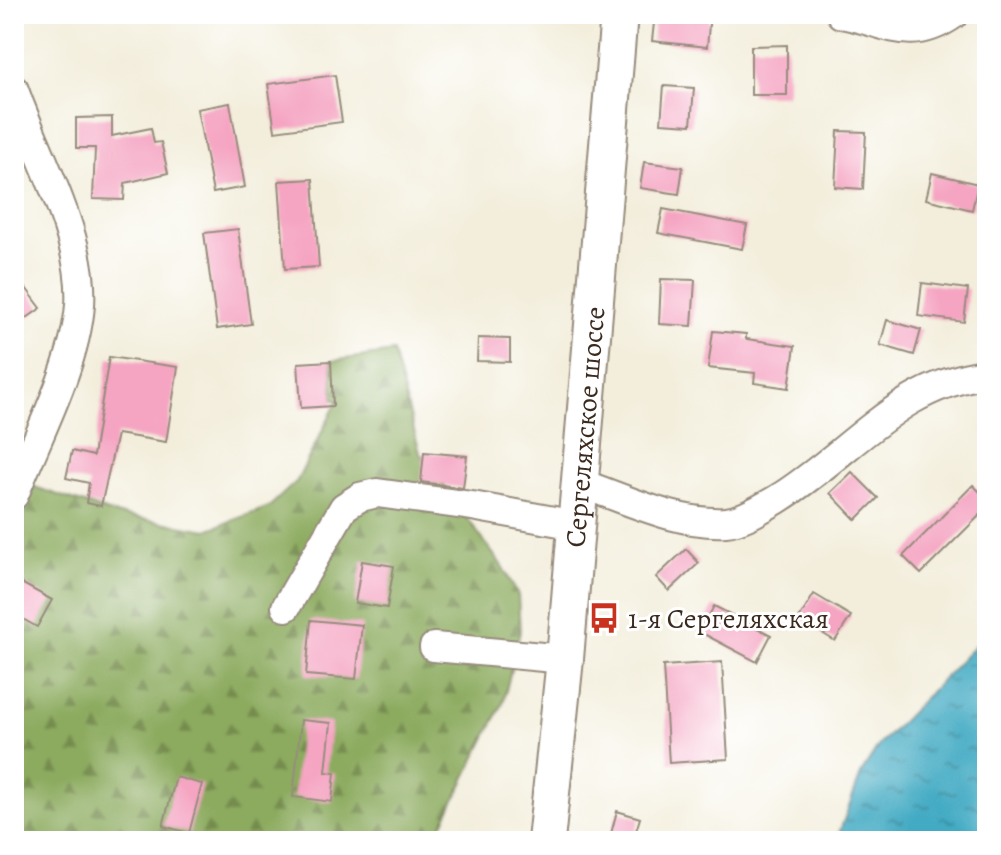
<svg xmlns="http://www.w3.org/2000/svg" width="1001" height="855" font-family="Alegreya,serif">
<defs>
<pattern id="forest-firs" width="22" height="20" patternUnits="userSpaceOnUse" patternTransform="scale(2)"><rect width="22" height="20" fill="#8cab5f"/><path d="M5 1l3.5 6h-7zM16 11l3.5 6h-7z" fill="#748b4e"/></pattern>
<pattern id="water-ripples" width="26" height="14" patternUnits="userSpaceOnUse" patternTransform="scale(2)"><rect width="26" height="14" fill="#43aac3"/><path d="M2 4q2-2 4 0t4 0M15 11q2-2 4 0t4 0" fill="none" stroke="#398b9e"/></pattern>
</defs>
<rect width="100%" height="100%" fill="#fff"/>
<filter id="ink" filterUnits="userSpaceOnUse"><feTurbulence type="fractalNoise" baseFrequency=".0125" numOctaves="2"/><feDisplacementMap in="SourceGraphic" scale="16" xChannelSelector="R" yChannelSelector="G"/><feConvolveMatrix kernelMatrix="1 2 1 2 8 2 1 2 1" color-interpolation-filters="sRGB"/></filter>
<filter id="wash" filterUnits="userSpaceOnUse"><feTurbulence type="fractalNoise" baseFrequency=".006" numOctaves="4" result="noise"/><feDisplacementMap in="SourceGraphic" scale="32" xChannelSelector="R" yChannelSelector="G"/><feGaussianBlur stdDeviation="1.8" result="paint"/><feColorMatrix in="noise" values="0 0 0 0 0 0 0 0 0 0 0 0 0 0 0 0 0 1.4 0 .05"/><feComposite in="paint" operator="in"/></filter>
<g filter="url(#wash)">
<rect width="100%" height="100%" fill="#f3eedc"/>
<!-- forest -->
<path fill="url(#forest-firs)" stroke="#646a3e" stroke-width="2" d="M393 352 420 453 502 566 518 595 520 632 503 703 434 841H14V480L114 514 207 530 269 507 297 481 338 400H333L331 361Z"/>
<!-- water -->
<path fill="url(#water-ripples)" stroke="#3f6a70" stroke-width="2" d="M987 633V841H836L862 772 879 745Z"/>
<g id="blocks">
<!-- building -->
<g fill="#f5a5c2">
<path d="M655 14H710L707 47 652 41Z"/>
<path d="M787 45V95H751V46Z"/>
<path d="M335 75 342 122 275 131 268 84Z"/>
<path d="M664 86 694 88 691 125 661 123Z"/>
<path d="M230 103 245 187 213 193 197 109Z"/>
<path d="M112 117V136L151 128 154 143 161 142 168 173 125 183 124 200 93 199 95 148H76V118Z"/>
<path d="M838 131 866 132 863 189 835 187Z"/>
<path d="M644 162 683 167 679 194 640 188Z"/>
<path d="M932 173 978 184 972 210 926 199Z"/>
<path d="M313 179 319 267 285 269 279 181Z"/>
<path d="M663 209 747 225 742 249 658 233Z"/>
<path d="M238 229 251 324 217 329 204 233Z"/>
<path d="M14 272 41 308 14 327Z"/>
<path d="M661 279 695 280 692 326 659 324Z"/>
<path d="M922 283 968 289 964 322 918 316Z"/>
<path d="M887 320 921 330 914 355 880 345Z"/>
<path d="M713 331 746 334V339L795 346 789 388 754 383 755 373 708 368Z"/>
<path d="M478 338 510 339V362L477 361Z"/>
<path d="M109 357 178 367 166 442 117 434 101 506 86 503 89 483 66 478 72 451 93 456Z"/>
<path d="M331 361 333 406 301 408 298 363Z"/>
<path d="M424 452 467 456 463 488 421 482Z"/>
<path d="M852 472 878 498 856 520 830 493Z"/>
<path d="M973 485 987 499V508L921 574 903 556Z"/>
<path d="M686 549 699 563 669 591 656 577Z"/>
<path d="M362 561 394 566 387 608 355 603Z"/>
<path d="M14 579 52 600 37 627 14 614Z"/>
<path d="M814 594 851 616 835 641 799 619Z"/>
<path d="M714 606 771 635 757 662 700 632Z"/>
<path d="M311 620 362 625 356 679 306 675Z"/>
<path d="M722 662 728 759 669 763 663 666Z"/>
<path d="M301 720 331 723 326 772 335 773 332 802 293 797Z"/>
<path d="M176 777 202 784 189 833 163 826Z"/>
<path d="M617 811 640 818 633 841H609Z"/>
</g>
</g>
</g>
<g filter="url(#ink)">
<use href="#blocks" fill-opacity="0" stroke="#978c7d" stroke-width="2"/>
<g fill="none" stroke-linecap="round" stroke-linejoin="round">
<defs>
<g id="minor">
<path d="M841 14C887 22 910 45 954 14"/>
<path d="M14 90C36 153 85 237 80 305 75 367 37 436 14 495"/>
<path d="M579 483C624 498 677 525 726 522 742 521 762 508 776 500 850 455 898 384 987 374"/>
<path d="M286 607 344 507 360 497 377 493 472 506 576 525"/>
<path d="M434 647 565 659"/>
</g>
<g id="major">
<path id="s1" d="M546 841 565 659 619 14"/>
</g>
</defs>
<!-- minor casing -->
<use href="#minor" stroke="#978c7d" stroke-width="32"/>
<!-- major casing -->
<use href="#major" stroke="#978c7d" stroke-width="40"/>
<!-- minor -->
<use href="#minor" stroke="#fff" stroke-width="28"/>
<!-- major -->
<use href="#major" stroke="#fff" stroke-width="36"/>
</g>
</g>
<!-- icons -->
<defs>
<symbol id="bus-bare" viewBox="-9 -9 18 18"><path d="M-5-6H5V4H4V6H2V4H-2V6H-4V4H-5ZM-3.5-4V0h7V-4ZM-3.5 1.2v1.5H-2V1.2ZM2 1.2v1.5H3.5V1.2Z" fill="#c8321e" stroke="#fff" stroke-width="2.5" paint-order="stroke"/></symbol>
</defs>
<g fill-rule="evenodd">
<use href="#bus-bare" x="582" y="596" width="44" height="44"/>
</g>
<g text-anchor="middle" stroke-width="6" stroke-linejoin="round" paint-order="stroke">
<!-- street labels -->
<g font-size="28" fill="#3b2a1e" stroke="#fff">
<text dy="10" stroke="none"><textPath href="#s1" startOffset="416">Сергеляхское шоссе</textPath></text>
</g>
<!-- poi labels -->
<g font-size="28" fill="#3b2a1e" stroke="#fff" text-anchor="start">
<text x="628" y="628">1-я Сергеляхская</text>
</g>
</g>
<!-- margin -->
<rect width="1001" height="855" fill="none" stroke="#fff" stroke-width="48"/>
</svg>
